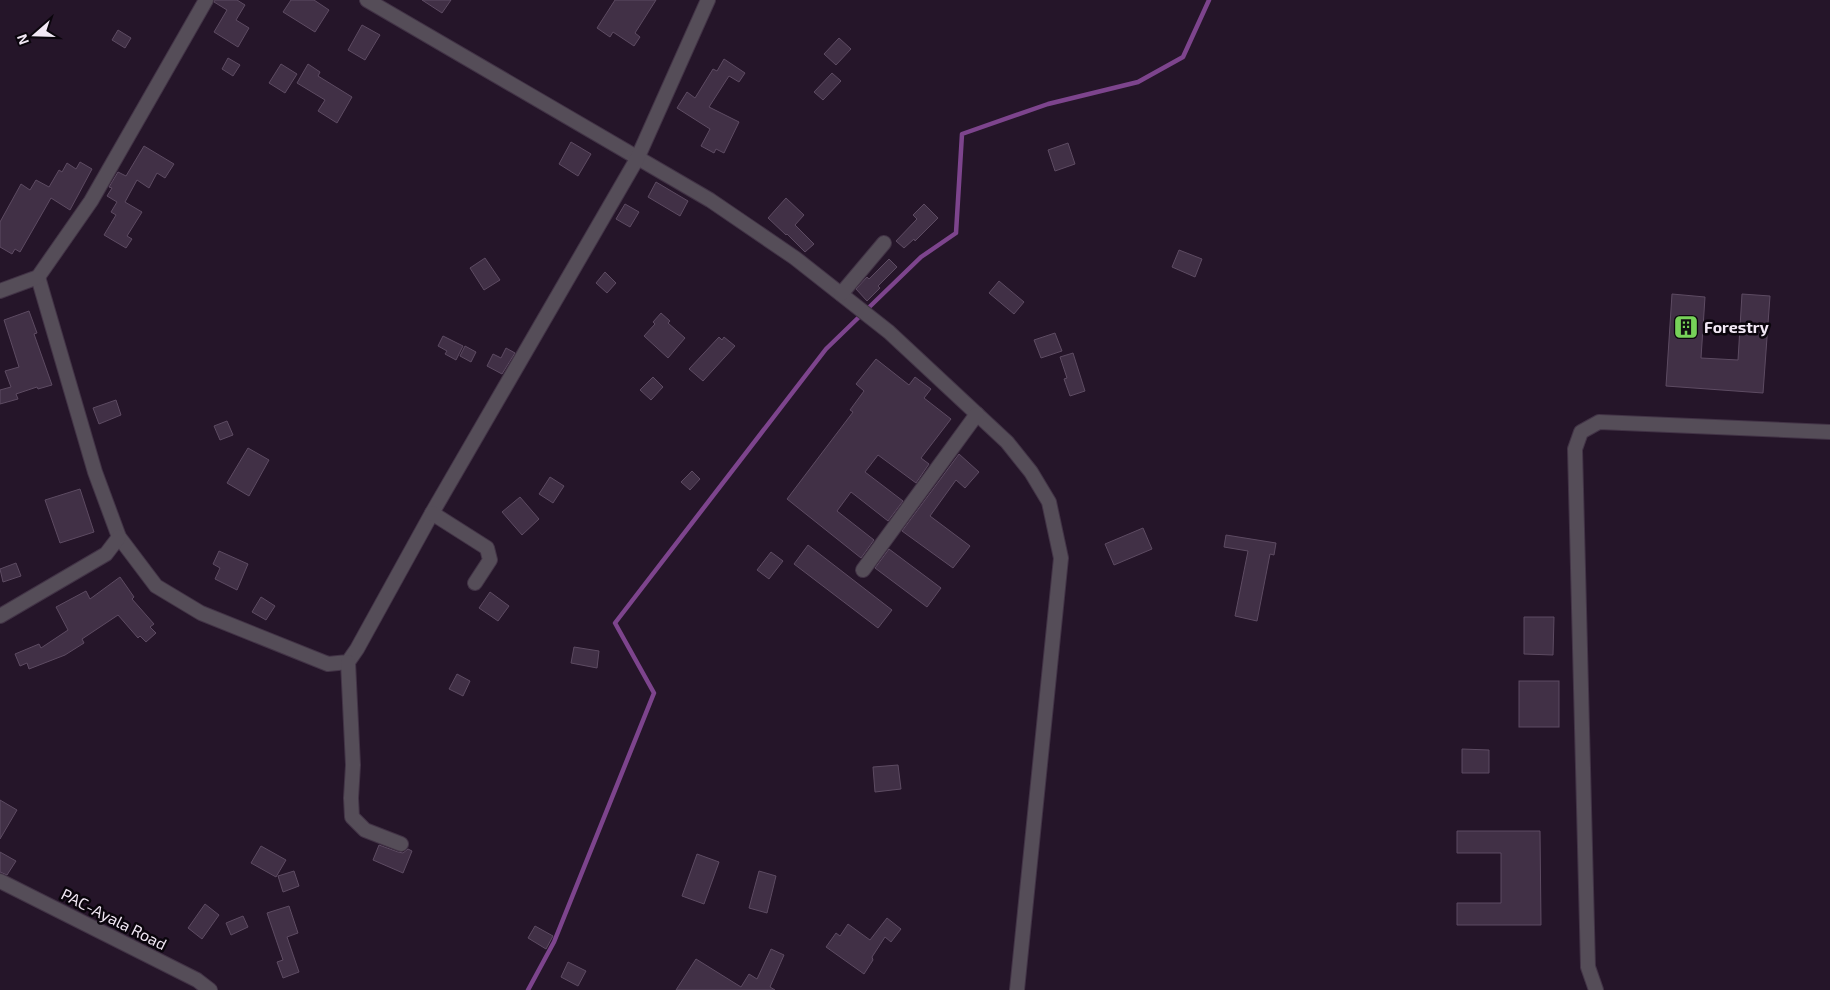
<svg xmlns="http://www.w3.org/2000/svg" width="1830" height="990" font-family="'Exo 2',sans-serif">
<rect width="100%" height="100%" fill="#251529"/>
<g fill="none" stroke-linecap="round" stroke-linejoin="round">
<!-- stream -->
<path stroke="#7d448d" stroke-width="4.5" d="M528 990 554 942 654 693 615 623 826 349 921 257 956 233 962 134 1048 104 1138 82 1183 57 1209 0"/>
</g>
<!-- building -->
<g fill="#413046" stroke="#5d4b62">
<path d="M215 0H237L245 5 236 20 249 28 238 47 214 32 227 10 214 2Z"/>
<path d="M291 0H314L329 10 315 32 283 12Z"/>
<path d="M422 0H451L442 13Z"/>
<path d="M615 0H656L635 33 640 37 634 46 613 32 610 37 597 28Z"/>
<path d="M362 25 380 35 365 60 348 50Z"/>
<path d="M118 30 131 38 125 48 112 40Z"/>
<path d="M839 38 851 49 836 65 824 54Z"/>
<path d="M228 58 240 65 233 76 222 69Z"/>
<path d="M724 59 745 73 739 82 729 76 709 107 739 122 724 153 716 149 714 153 701 146 710 129 677 108 687 92 695 98 713 69 717 71Z"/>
<path d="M281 64 297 74 285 93 269 83Z"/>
<path d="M308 64 320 72 318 76 352 97 337 123 318 111 325 100 297 83Z"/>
<path d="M832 73 841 81 823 100 814 92Z"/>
<path d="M571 142 591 154 578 176 559 164Z"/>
<path d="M1068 143 1075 164 1055 171 1048 150Z"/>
<path d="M144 146 174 164 165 178 157 173 149 188 137 180 125 202 142 212 127 236 132 239 126 248 104 235 116 215 111 212 117 202 107 196 112 188 109 187 118 172 126 176Z"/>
<path d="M80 162 92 169 70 210 51 198 20 252 15 249 12 254 0 247V222L21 184 30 190 36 180 49 187 59 170 62 172 67 163 76 169Z"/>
<path d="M656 182 688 201 680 216 648 197Z"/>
<path d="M786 198 804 215 795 225 814 244 805 252 787 234 786 235 768 218Z"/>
<path d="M625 204 639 212 630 227 616 219Z"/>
<path d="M924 204 938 218 915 241 914 239 904 248 896 241 917 219 913 215Z"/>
<path d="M1179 250 1202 259 1195 277 1172 267Z"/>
<path d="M485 258 500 280 484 290 470 268Z"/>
<path d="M889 259 897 267 878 286 880 288 867 301 856 289 867 277 869 279Z"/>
<path d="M605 272 616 283 607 293 596 283Z"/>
<path d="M999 281 1024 302 1014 314 989 293Z"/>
<path d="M1672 294 1705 297 1701 358 1738 360 1742 294 1770 296 1763 393 1666 386Z"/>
<path d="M29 311 37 333 34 334 52 385 38 389 37 387 16 394 18 399 0 404V390L11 387 5 371 19 367 4 320Z"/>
<path d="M661 313 670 321 668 323 685 338 668 358 644 336 655 324 653 322Z"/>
<path d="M1055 333 1062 351 1041 358 1034 340Z"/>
<path d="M443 336 463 346 456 360 445 354 447 351 438 346Z"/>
<path d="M719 337 722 340 724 337 735 346 703 381 689 369Z"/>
<path d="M465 346 476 352 471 362 460 356Z"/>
<path d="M506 348 515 353 502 374 487 366 493 354 501 358Z"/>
<path d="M1073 353 1085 391 1070 396 1064 379 1067 378 1060 357Z"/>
<path d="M876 359 909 385 915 377 931 389 924 398 951 419 921 458 929 464 916 483 878 455 865 472 903 501 888 521 851 492 837 511 874 540 861 558 787 499 853 412 850 410 864 391 856 384Z"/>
<path d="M653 377 663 387 651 400 640 390Z"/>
<path d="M116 400 121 415 99 424 93 408Z"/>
<path d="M227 421 233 435 220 440 214 426Z"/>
<path d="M248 448 269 460 249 496 227 483Z"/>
<path d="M959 454 979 472 965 488 956 480 930 516 970 546 953 568 902 531Z"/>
<path d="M692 471 700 479 690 490 681 482Z"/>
<path d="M550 477 564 486 553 503 539 494Z"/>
<path d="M80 489 94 532 60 543 45 500Z"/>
<path d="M520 497 539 519 522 535 502 512Z"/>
<path d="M1143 528 1152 549 1114 565 1105 544Z"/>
<path d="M1226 535 1276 543 1274 555 1270 554 1257 621 1235 616 1248 551 1224 547Z"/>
<path d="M808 545 892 610 878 628 794 564Z"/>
<path d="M889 549 941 588 927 607 875 568Z"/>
<path d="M219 551 248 564 237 590 215 579 220 568 213 564Z"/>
<path d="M771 552 783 561 769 579 757 570Z"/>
<path d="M16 563 21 576 3 582 0 569Z"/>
<path d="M120 577 134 597 132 599 154 624 150 627 156 633 146 642 140 636 138 638 118 615 82 639 84 643 65 655 29 669 27 663 20 666 15 654 39 644 41 648 68 630 56 607 86 591 90 599Z"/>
<path d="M490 592 509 606 498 621 479 608Z"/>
<path d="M261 597 275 606 266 620 252 612Z"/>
<path d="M1524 617H1554L1553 655 1524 654Z"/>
<path d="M574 647 599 651 597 668 571 663Z"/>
<path d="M457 674 470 681 463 696 449 689Z"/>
<rect x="1519" y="681" width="40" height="46"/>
<path d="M1462 749 1489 750V773H1462Z"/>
<path d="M898 765 901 789 875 792 873 767Z"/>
<path d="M0 800 17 810 0 839Z"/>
<path d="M1457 831H1540L1541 925H1457V903H1501V853H1457Z"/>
<path d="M379 845 398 852 403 853 408 849 412 851 403 873 373 860Z"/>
<path d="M261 846 286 860 276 877 251 863Z"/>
<path d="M0 852 16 861 7 875 0 872Z"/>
<path d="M697 854 719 862 704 904 682 896Z"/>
<path d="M294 871 299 886 283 892 278 876Z"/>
<path d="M759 871 776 876 767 913 749 908Z"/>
<path d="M205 904 219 915 202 939 188 928Z"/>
<path d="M289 906 298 933 287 937 299 972 283 978 277 962 283 960 267 913Z"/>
<path d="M243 916 248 927 231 935 226 923Z"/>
<path d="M887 918 901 929 891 942 885 937 872 957 873 960 864 974 826 947 836 933 840 936 848 924 870 940Z"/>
<path d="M535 926 553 936 546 949 528 938Z"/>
<path d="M771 949 784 955 770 987 775 990H676L696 959 741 987 749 974 757 979Z"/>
<path d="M568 962 586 971 578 986 561 977Z"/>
</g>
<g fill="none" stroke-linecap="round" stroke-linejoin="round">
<defs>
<g id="minor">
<path d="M367 0 710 200 795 258 889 332 1007 442 1031 472 1049 502 1061 558 1017 990"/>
<path d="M38 277 95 472 119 537 156 586 201 613 328 664 348 662 357 649 432 513 637 159 708 0"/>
<path d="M0 291 38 277 91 201 206 0"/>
<path d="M841 294 884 243"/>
<path d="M432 513 487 548 490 560 475 583"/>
<path d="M863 570 977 414"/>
<path d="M0 616 106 554 119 537"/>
<path d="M348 662 353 765 351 798 352 817 365 830 401 844"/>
<path d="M0 881 197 980 210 990"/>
<path d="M1596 990 1588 967 1575 449 1581 432 1599 422 1830 432"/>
</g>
</defs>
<!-- minor casing -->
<use href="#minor" stroke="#423346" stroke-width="16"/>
<!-- minor -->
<use href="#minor" stroke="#554d58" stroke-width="14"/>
</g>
<!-- icons -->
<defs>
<symbol id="building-square" viewBox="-11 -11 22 22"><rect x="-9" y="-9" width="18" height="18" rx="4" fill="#77d259" stroke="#0a050c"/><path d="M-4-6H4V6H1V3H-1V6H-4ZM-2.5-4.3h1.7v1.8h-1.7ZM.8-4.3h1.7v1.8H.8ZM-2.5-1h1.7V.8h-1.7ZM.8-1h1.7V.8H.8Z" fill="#111"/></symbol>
</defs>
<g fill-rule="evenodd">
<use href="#building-square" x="1672" y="313" width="28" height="28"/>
</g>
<g text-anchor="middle" stroke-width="5" stroke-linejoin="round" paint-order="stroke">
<!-- poi labels -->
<g font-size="16" font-weight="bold" fill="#f2e8f5" stroke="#0a050c" text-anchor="start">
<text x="1704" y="333">Forestry</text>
</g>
<!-- street labels -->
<g font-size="16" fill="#f2e8f5" stroke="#0a050c">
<text transform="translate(114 919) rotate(27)" y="6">PAC-Ayala Road</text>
</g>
</g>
<!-- north arrow -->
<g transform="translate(35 35) rotate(250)" stroke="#0a050c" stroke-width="4" paint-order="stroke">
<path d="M0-4L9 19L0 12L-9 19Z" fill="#f2e8f5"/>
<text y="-8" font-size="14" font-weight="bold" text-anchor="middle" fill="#f2e8f5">N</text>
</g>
</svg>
